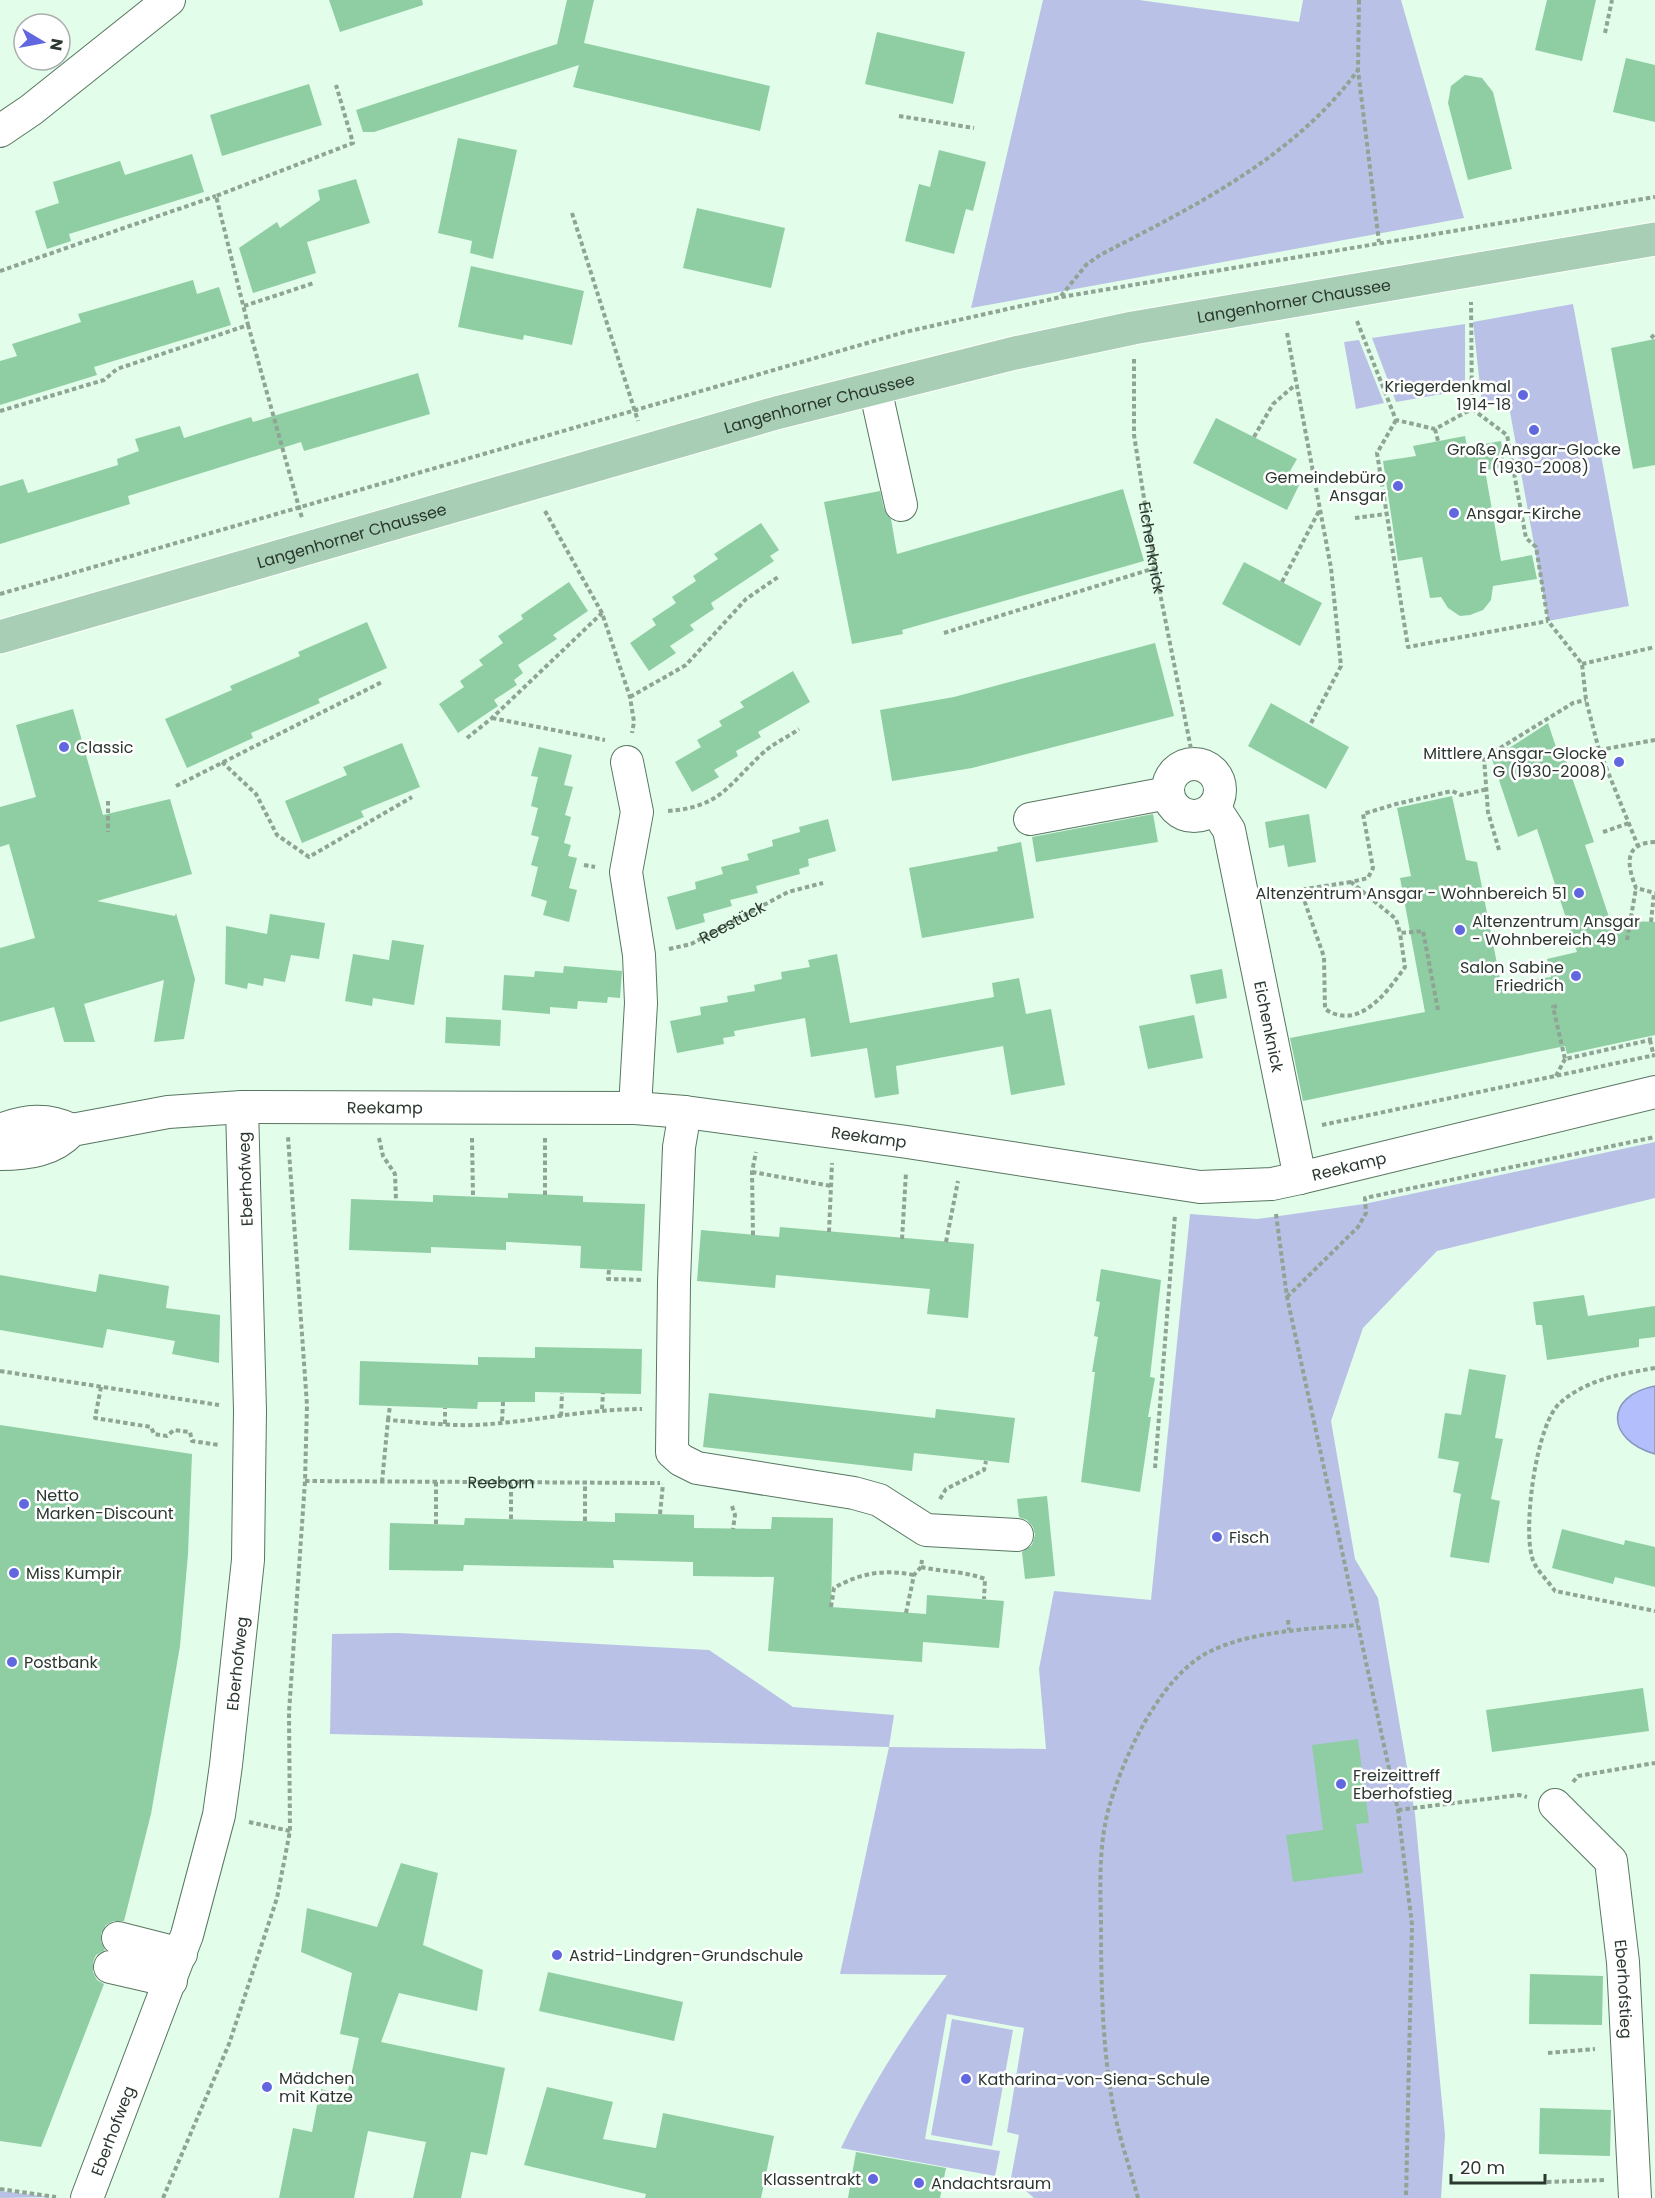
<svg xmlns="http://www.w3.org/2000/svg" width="1655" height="2198" font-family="Poppins,sans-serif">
<rect width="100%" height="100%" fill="#e2fdea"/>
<!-- green -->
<g fill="#bac1e6">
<path d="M1043 0H1139L1299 22 1303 0H1401L1464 218 971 308Z"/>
<path d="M1573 304 1629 606 1548 621 1508 401 1482 404 1473 322Z"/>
<path d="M1465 324V390L1396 402 1372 338Z"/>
<path d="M1359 340 1384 403 1356 409 1344 342Z"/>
<path d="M1655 1142V1198L1437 1251 1363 1328 1331 1421 1355 1559 1378 1598 1415 1814 1445 2135 1441 2198H1034L1011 2178 1019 2135 1007 2132 1024 2028 947 2014 925 2139 1000 2151 995 2176 841 2148C870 2087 907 2030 947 1975L840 1974 889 1747 330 1734 332 1634 398 1633 709 1650 793 1707 894 1715 889 1747 1046 1749 1039 1669 1054 1591 1151 1600 1190 1214 1257 1219 1364 1204Z"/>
<path d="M952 2019 1013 2030 992 2146 931 2135Z"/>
<path d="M0 2191 50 2197 0 2198Z"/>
</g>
<!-- water -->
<path fill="#b3befc" stroke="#8a96be" stroke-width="1.5" d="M1655 1386V1454C1606 1440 1604 1396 1655 1386Z"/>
<!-- building -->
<g fill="#8fcea3">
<path d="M329 0H422L423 5 340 32Z"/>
<path d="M567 0H594L584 43 770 86 760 131 573 87 579 65 374 132H363L356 110 557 44Z"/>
<path d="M1547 0H1596L1582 61 1535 50Z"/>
<path d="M877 32 965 52 953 104 865 84Z"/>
<path d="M1626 58 1655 65V122L1613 112Z"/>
<path d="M1465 75 1482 78 1493 92 1512 169 1468 180 1448 103 1451 86Z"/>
<path d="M309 84 322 125 222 156 210 115Z"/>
<path d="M458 138 517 150 493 259 470 253 472 241 438 233Z"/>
<path d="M939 150 986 162 973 211 966 209 954 254 905 241 919 184 930 187Z"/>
<path d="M192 154 204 192 69 234 71 241 47 249 35 211 59 203 53 182 120 161 125 175Z"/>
<path d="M356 179 370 223 307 242 316 273 253 293 239 248 277 222 280 228 320 200 318 190Z"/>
<path d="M697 208 785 228 771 288 683 268Z"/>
<path d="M471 266 584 291 572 345 524 335 523 340 458 327Z"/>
<path d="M193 280 197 294 219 287 231 325 94 367 97 375 0 405V361L17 356 12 344 81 322 78 314Z"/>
<path d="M1655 339V465L1633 469 1611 348Z"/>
<path d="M418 373 430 414 304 451 301 442 128 496 130 504 0 544V486L23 479 28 493 118 465 117 459 139 451 135 439 180 426 184 438 251 417 253 422Z"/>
<path d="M1216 418 1297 459 1290 471 1303 477 1287 510 1193 463Z"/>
<path d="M1465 436 1467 447 1501 441 1505 467 1485 470 1501 561 1532 555 1537 579 1493 586 1491 600 1483 610 1470 615 1460 616 1448 608 1441 597 1430 598 1422 557 1398 561 1383 461 1416 456 1413 446Z"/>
<path d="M1123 489 1144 561 902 630 903 634 852 644 824 502 880 491 884 509 891 519 897 554Z"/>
<path d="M761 523 779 550 770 556 774 561 711 603 714 609 690 625 694 630 670 646 676 653 649 671 630 643 656 625 652 619 676 603 672 597 696 581 693 576 718 559 714 554Z"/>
<path d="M1244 562 1322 603 1300 646 1222 604Z"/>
<path d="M569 582 588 611 553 635 557 639 518 665 523 673 514 680 517 685 494 700 498 706 458 733 439 704 464 687 460 681 483 665 479 660 503 643 498 636 523 619 521 615Z"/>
<path d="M367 622 387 668 318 699 320 703 251 733 253 738 187 768 165 719 232 690 230 686 300 656 298 652Z"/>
<path d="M1155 643 1174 716 972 768 892 781 880 710 954 697Z"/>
<path d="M793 671 810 702 758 732 761 737 736 751 738 756 714 770 719 777 692 792 675 762 701 747 697 740 722 726 719 721 744 707 740 702Z"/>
<path d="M1271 703 1349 747 1326 789 1248 746Z"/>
<path d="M73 709 103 815 170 799 192 874 97 901 175 916 176 913 195 979 184 1039 154 1042 164 980 84 1004 95 1042H64L54 1007 0 1022V948L35 938 9 844 0 847V807L36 797 16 725Z"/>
<path d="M1548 723 1560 759 1565 757 1594 842 1585 845 1610 920 1655 922V1035L1567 1054 1565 1046 1303 1101 1290 1038 1425 1012 1400 878 1411 876 1397 808 1452 796 1466 860 1477 862 1501 984 1551 977 1547 959 1577 952 1537 829 1518 837 1492 759Z"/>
<path d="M402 743 420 787 361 811 364 817 302 843 285 801 347 775 343 767Z"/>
<path d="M539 747 572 755 564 785 573 787 565 815 571 817 564 843 571 845 568 856 577 858 569 888 577 890 569 922 543 915 547 901 531 896 538 867 531 865 539 837 531 835 538 808 531 806 538 777 531 776Z"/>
<path d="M1153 814 1158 842 1036 862 1032 837Z"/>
<path d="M1309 814 1316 862 1288 867 1284 845 1269 848 1265 822Z"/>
<path d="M828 819 836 851 808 859 809 866 799 869 800 874 756 886 758 893 730 900 732 906 703 914 705 922 676 930 667 897 696 889 695 882 723 874 721 867 749 860 747 854 773 846 772 840 800 832 799 827Z"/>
<path d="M1021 842 1034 918 922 938 909 868 998 851 997 847Z"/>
<path d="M270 914 325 923 319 959 291 955 285 982 264 978 263 986 248 983 247 989 225 984 226 926 267 934Z"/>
<path d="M392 940 424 945 414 1005 373 998 372 1006 345 1001 353 954 389 960Z"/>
<path d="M837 954 850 1023 994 997 992 983 1019 978 1026 1014 1051 1009 1065 1085 1011 1095 1003 1046 896 1066 899 1094 875 1098 867 1048 811 1057 805 1018 734 1031 735 1036 723 1038 724 1044 677 1053 670 1021 701 1015 700 1007 728 1002 727 996 755 991 754 985 782 979 781 972 810 967 808 960Z"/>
<path d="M564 966 622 971 620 998 608 997 607 1003 578 1001 577 1009 550 1007V1014L502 1010 504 975 534 977 535 971 563 973Z"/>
<path d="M1222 969 1227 998 1196 1004 1190 975Z"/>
<path d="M1194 1015 1203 1058 1148 1069 1139 1026Z"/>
<path d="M446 1017 501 1020 500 1046 445 1043Z"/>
<path d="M508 1193 583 1196V1202L645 1204 642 1271 580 1268 581 1246 506 1242V1250L431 1247V1253L349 1250 351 1199 433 1202V1195L508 1198Z"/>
<path d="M780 1227 974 1244 968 1318 927 1314 930 1289 776 1275 775 1288 697 1281 701 1230 779 1237Z"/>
<path d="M1101 1269 1161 1280 1150 1377 1155 1378 1148 1417H1151L1140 1492 1081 1482 1095 1372H1092L1098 1337 1094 1336 1100 1302 1096 1301Z"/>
<path d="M99 1274 169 1286 166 1308 220 1315 219 1363 172 1354 175 1341 107 1329 103 1348 0 1330V1275L96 1292Z"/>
<path d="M1584 1295 1588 1316 1655 1306V1337L1639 1339V1347L1547 1360 1542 1325H1536L1533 1302Z"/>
<path d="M535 1347 642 1349 641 1394 535 1392V1402H478L477 1409 359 1405 360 1361 478 1365V1357L535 1358Z"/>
<path d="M1469 1369 1506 1375 1495 1438 1503 1439 1491 1499 1500 1501 1489 1563 1450 1557 1461 1494 1453 1492 1459 1462 1438 1458 1445 1413 1461 1415Z"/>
<path d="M709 1393 935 1418 936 1409 1015 1418 1009 1463 914 1453 912 1471 703 1447Z"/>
<path d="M0 1425 192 1454 188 1554 180 1646 151 1814 124 1921H113L106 1925 101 1933V1942L105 1950 96 1955 93 1962V1972L97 1980 104 1984 41 2147 0 2141Z"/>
<path d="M1047 1496 1055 1576 1025 1579 1022 1552 1032 1545 1035 1535 1033 1527 1027 1520 1019 1517 1017 1499Z"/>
<path d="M615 1513 694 1515V1528L771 1529 772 1517 833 1518 831 1607 926 1614 927 1595 1004 1601 999 1648 923 1642 922 1662 768 1651 774 1577 693 1576V1562L613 1560 614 1568 464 1565 463 1571 389 1570 390 1523 464 1525 465 1518 615 1522Z"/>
<path d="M1562 1529 1624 1545 1625 1540 1655 1547V1587L1615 1577 1613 1584 1552 1568Z"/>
<path d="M1643 1688 1649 1731 1492 1752 1486 1710Z"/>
<path d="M1358 1739 1369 1823 1356 1824 1363 1873 1293 1882 1286 1835 1323 1830 1312 1745Z"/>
<path d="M401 1863 438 1873 423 1945 483 1970 477 2011 399 1993 381 2042 505 2068 487 2155 471 2152 461 2198H413L426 2142 368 2131 354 2198H279L293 2128 312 2132 320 2089 347 2095 359 2038 340 2034 352 1973 301 1952 307 1908 377 1927Z"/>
<path d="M548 1972 683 2002 674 2041 539 2011Z"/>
<path d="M1530 1974 1603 1976 1602 2025 1529 2024Z"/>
<path d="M547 2087 613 2102 603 2139 656 2148 663 2113 774 2136 761 2198H645L646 2194 524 2165Z"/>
<path d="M1540 2108 1611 2110 1610 2156 1539 2154Z"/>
<path d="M856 2152 946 2168 940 2198H848Z"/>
</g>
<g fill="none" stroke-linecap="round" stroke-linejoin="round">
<defs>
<g id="minor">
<path d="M0 131 31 110 169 0"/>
<path d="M875 388 901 505"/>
<path d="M627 762 637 812 626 872 639 955 641 1003 635 1108"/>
<circle cx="1194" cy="790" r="26"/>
<path id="s4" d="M1214 807 1229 830 1300 1178"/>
<path d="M1030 819 1168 793"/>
<path d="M685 1112 679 1147 674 1282 672 1452 681 1460 697 1468 854 1493 879 1500 926 1530 1017 1535"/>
<path d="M0 1130C26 1120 47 1118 72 1130"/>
<path id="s5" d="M0 1154C27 1154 53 1151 72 1130L168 1112 242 1107 635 1108 685 1112 907 1142 1200 1187 1272 1184 1300 1178 1655 1092"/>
<path id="s6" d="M1555 1805 1611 1861 1623 1962 1635 2198"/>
<path d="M118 1938 181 1954"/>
<path d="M110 1967 171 1981"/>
<path id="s7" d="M87 2198 187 1935 219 1815 226 1765 248 1560 250 1410 242 1107"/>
</g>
<g id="major">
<path id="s8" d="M0 637 776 413 1015 353 1133 328 1655 239"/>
</g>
</defs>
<!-- minor casing -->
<use href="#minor" stroke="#587661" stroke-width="34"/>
<!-- major casing -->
<use href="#major" stroke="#fff" stroke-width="35"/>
<!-- path -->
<g stroke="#8fa495" stroke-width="4" stroke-dasharray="4.5 3" stroke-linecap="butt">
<path d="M1359 0 1358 70 1379 242"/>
<path d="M1605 33 1612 0"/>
<path d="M899 116 974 128"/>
<path d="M572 213 638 421"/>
<path d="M0 271 216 196"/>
<path d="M1061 296 1086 265 1100 255C1193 207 1295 157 1358 70"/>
<path d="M244 306 314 283"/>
<path d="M1357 321 1396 420 1435 429 1472 409 1471 302"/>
<path d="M248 325 302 518"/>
<path d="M1287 333 1331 568 1341 666 1310 725"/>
<path d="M1651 338 1655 334"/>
<path id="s1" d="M1134 359V435L1155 568 1194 764"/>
<path d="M1472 409 1507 435 1526 538 1536 547 1548 621 1582 664 1586 700 1599 750 1638 846"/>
<path d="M0 411 104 380 117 369 248 325 216 196 353 143 336 85"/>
<path d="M1396 420 1377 453 1408 647 1548 621"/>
<path d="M1435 429 1438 441"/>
<path d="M1254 437 1273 404 1295 385"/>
<path d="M545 511 602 613 630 697 634 722 632 733"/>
<path d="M1355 518 1386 514"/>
<path d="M1282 582 1319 511"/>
<path d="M0 594 905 332 1061 297 1655 197"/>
<path d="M944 633 1155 568"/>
<path d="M1582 664 1655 647"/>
<path d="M630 697 686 665 746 599 778 577"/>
<path d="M492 718 605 740"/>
<path d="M467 738 492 718 602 613"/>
<path d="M1599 750 1655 740"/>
<path d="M222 762 256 794 277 835 309 857 412 797"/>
<path d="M176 786 382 682"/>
<path d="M108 801V832"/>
<path d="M668 811C721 807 728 785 764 752 774 743 788 737 799 729"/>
<path d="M1603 832 1629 823"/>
<path d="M1655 842C1623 843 1627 865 1636 888L1655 893"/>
<path d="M1499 850 1488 812 1484 758 1573 703 1586 700"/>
<path d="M584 865 595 867"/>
<path d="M1351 882 1305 889 1302 894 1324 957 1325 1009C1359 1032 1388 991 1405 967L1400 933"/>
<path d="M1651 922 1654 893"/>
<path d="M1627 940 1636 888"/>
<path id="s2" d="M669 949 691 944 788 892 823 883"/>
<path d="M1557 1006 1553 1007 1565 1059 1650 1040V1036"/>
<path d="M1438 1010 1423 931 1400 933 1396 919 1351 882 1368 878 1373 868 1363 814 1396 804 1452 791 1461 795 1488 789"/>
<path d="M1650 1040 1654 1057"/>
<path d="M1556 1076 1565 1059"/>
<path d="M1322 1125 1655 1055"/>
<path d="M379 1138 383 1156 395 1174 396 1200"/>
<path d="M472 1138 473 1197"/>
<path d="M752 1172 831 1186"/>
<path d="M545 1195V1138"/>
<path d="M1276 1214 1287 1297 1398 1810 1412 1925 1406 2198"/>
<path d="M829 1232 832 1163"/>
<path d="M753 1235 752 1172 756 1152"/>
<path d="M902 1239 906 1173"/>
<path d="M946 1242 958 1181"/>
<path d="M609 1270 608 1279 644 1280"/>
<path d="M1287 1297 1358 1227 1366 1213 1365 1198 1655 1137"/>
<path d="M1655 1368C1621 1374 1588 1379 1561 1402 1536 1422 1523 1527 1532 1557 1534 1568 1549 1582 1555 1591L1655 1611"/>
<path d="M0 1371 219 1405"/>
<path d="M101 1387 95 1418 151 1427 154 1434 167 1436 174 1430 190 1432 192 1441 219 1445"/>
<path d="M602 1409 603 1393"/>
<path d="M561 1416 562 1393"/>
<path d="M388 1420 390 1406"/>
<path d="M502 1421 503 1402"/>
<path d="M445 1424V1408"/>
<path d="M1155 1468 1175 1215"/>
<path id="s3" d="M305 1481 660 1483"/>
<path d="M382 1482 388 1420C417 1422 447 1426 476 1425 532 1422 586 1409 642 1409"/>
<path d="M436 1482V1524"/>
<path d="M940 1499 946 1489 984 1470 986 1461"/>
<path d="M732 1506 735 1515 733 1529"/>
<path d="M660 1514 663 1484"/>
<path d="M511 1519V1482"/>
<path d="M585 1521V1482"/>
<path d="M921 1567C943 1572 964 1571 985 1579L984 1599"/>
<path d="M831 1607 834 1588C860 1573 884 1569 914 1575"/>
<path d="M906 1613 914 1575 921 1567 922 1560"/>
<path d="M1288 1620 1289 1630"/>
<path d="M1573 1782 1578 1776 1655 1763"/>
<path d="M1398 1810 1519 1795 1527 1797"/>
<path d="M249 1822 290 1831"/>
<path d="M1548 2053 1595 2049"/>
<path d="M1547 2182 1604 2180"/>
<path d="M0 2189 56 2197"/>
<path d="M163 2198 229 2044 277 1898 290 1831 289 1712 305 1481 307 1405 288 1137"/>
<path d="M1138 2198C1130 2168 1119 2137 1113 2106 1102 2045 1101 1982 1101 1920 1100 1885 1099 1846 1108 1811 1121 1763 1152 1695 1192 1663 1231 1631 1309 1629 1358 1625"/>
</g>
<!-- minor -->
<use href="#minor" stroke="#fff" stroke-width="32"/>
<!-- major -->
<use href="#major" stroke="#a8cfb5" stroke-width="33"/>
</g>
<!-- markers -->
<g fill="#6067df" stroke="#fff" stroke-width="2">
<circle cx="1523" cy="395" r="6"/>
<circle cx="1534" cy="430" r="6"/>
<circle cx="1398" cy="486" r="6"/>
<circle cx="1454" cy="513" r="6"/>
<circle cx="64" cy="747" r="6"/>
<circle cx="1619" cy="762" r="6"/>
<circle cx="1579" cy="893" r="6"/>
<circle cx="1460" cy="930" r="6"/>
<circle cx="1576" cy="976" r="6"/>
<circle cx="24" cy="1504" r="6"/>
<circle cx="1217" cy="1537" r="6"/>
<circle cx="14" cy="1573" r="6"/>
<circle cx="12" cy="1662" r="6"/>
<circle cx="1341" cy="1784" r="6"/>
<circle cx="557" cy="1955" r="6"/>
<circle cx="966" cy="2079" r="6"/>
<circle cx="267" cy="2087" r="6"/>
<circle cx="873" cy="2179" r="6"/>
<circle cx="919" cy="2183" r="6"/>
</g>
<g text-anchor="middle" stroke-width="5" stroke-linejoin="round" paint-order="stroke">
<!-- street labels -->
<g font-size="16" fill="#2b382f" stroke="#fff">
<text dy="6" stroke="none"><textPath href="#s8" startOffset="1338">Langenhorner Chaussee</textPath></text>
<text dy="6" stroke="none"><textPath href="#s8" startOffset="852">Langenhorner Chaussee</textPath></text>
<text dy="6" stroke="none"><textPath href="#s8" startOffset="366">Langenhorner Chaussee</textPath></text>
<text dy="6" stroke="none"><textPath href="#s1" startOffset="190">Eichenknick</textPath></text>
<text dy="6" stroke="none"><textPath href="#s2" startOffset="69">Reestück</textPath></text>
<text dy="6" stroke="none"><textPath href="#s4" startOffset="228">Eichenknick</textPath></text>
<text dy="6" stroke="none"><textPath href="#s5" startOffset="393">Reekamp</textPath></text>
<text dy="6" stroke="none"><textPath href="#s5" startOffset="879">Reekamp</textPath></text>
<text dy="6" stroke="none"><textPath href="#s5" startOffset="1365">Reekamp</textPath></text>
<text transform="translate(245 1179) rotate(-92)" y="6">Eberhofweg</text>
<text dy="6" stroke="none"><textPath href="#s3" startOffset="196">Reeborn</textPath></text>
<text dy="6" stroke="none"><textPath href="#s7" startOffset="558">Eberhofweg</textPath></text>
<text dy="6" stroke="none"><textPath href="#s6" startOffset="208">Eberhofstieg</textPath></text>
<text dy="6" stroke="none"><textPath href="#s7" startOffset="72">Eberhofweg</textPath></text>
</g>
<!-- poi labels -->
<g font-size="16" fill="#2b382f" stroke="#fff" text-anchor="start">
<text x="1511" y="392" text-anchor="end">Kriegerdenkmal<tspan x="1511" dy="18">1914-18</tspan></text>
<text x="1534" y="455" text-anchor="middle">Große Ansgar-Glocke<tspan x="1534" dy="18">E (1930-2008)</tspan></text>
<text x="1386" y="483" text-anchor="end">Gemeindebüro<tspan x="1386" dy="18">Ansgar</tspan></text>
<text x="1466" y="519">Ansgar-Kirche</text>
<text x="76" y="753">Classic</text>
<text x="1607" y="759" text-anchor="end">Mittlere Ansgar-Glocke<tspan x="1607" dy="18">G (1930-2008)</tspan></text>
<text x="1567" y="899" text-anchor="end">Altenzentrum Ansgar - Wohnbereich 51</text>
<text x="1472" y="927">Altenzentrum Ansgar<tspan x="1472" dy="18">- Wohnbereich 49</tspan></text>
<text x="1564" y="973" text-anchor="end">Salon Sabine<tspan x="1564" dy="18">Friedrich</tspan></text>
<text x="36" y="1501">Netto<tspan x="36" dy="18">Marken-Discount</tspan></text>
<text x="1229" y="1543">Fisch</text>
<text x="26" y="1579">Miss Kumpir</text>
<text x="24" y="1668">Postbank</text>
<text x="1353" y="1781">Freizeittreff<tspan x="1353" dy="18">Eberhofstieg</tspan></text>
<text x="569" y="1961">Astrid-Lindgren-Grundschule</text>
<text x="279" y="2084">Mädchen<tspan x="279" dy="18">mit Katze</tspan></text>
<text x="978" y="2085">Katharina-von-Siena-Schule</text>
<text x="861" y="2185" text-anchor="end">Klassentrakt</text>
<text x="931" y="2189">Andachtsraum</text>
</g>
</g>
<!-- north arrow -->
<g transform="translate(42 42) rotate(100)"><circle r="28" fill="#ffffff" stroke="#aaafac" stroke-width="1.5"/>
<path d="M0-4.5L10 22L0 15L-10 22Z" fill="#6067df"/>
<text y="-9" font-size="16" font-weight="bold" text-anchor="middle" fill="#2b382f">N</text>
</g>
<!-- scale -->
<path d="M1451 2174v9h94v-9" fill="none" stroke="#2b382f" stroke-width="3"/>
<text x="1460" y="2174" font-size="18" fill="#2b382f" stroke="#ffffff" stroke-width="4.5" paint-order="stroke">20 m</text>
</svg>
